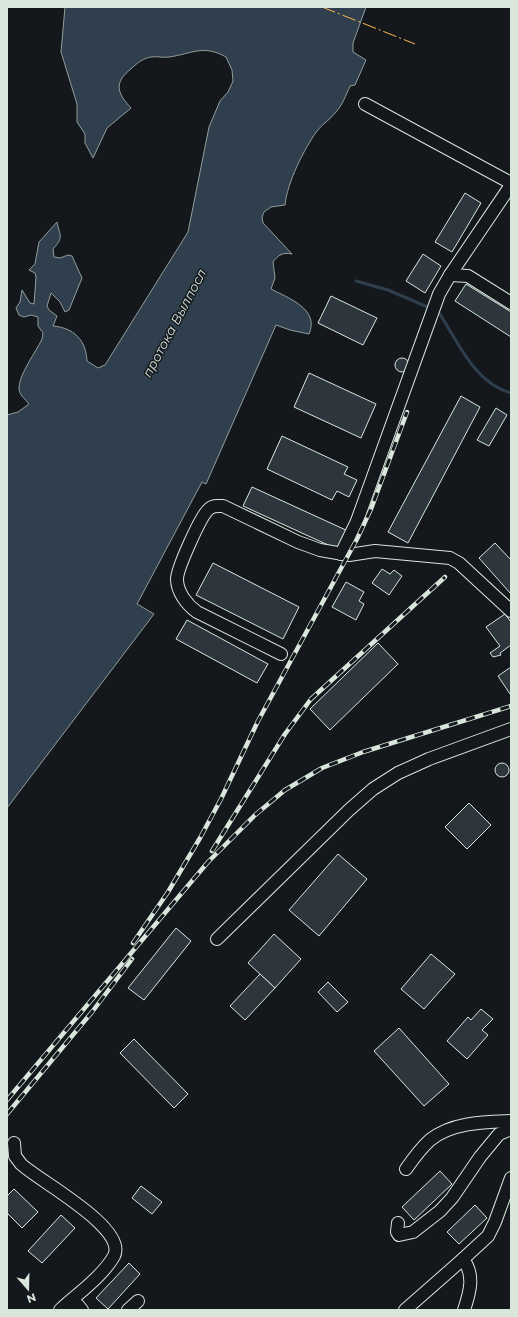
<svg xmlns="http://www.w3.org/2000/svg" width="518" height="1317" font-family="Montserrat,sans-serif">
<rect width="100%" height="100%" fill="#14181c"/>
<!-- water -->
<path fill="#2f3f4d" stroke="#939e99" d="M65 7H366L353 43V52L366 60 355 85 350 86C346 95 342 106 335 113 330 120 322 124 317 131 304 149 287 183 285 205L271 207 264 212 262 217 263 223 292 254C283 252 278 255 273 262L275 278 271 289C288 298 320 309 309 334L290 330 276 325 206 484 202 482 137 604 154 614 7 808V415L18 412 29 404C25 399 19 395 19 388 19 374 36 352 42 339L43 333 38 326V317L31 315 24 317 19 315 16 308 20 302 22 290 30 303 34 304 36 277 35 273 29 270 35 264 39 242 57 222C60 237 64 237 53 249L54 257 60 258 68 255 72 256 82 278 69 310 65 312 60 302 51 293 47 306 49 310 57 316 53 326C74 328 86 340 87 361L98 368 105 365 188 232 209 127 220 101 228 92 233 81 232 70 226 57C203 44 191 54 169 57 163 58 157 56 151 57 144 58 137 63 132 68 114 82 116 92 131 108L107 128 93 158 85 143V134L77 122V104L61 52Z"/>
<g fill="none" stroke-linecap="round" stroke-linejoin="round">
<!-- stream -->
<g stroke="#2f3f4d" stroke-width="3">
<path d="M356 281 388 290 430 308"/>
<path d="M438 311C457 340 474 383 511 393"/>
</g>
</g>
<!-- building -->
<g fill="#2c363c" stroke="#d8e6dc">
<path d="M465 193 481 203 452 252 435 242Z"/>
<path d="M423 254 441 266 425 293 406 281Z"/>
<path d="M466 284 511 312V337L455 301Z"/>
<path d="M331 296 377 318 363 345 318 323Z"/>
<circle cx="402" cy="365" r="7"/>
<path d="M309 373 376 404 361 438 294 407Z"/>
<path d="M461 396 480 407 408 543 388 532Z"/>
<path d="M496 408 507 415 489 446 477 440Z"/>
<path d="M282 436 348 467 344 474 357 480 349 497 337 491 332 500 267 469Z"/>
<path d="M252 487 348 531 339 550 243 506Z"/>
<path d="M495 543 511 560V594L479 558Z"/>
<path d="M213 563 299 607 283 639 196 595Z"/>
<path d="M382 569 390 574 394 570 402 576 389 595 372 583Z"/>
<path d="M346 582 364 592 359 601 364 604 356 620 332 607Z"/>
<path d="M505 614 511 622V645L500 653 501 655 493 657 490 653 500 646 486 627Z"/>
<path d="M187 620 268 664 257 683 176 639Z"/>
<path d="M378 643 398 664 330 730 310 709Z"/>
<path d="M511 667V694H510L498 676Z"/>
<circle cx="502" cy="770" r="7"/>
<path d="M469 803 491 825 467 849 445 827Z"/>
<path d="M338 854 367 879 319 936 289 910Z"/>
<path d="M176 928 191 941 144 1000 128 988Z"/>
<path d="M274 934 301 959 275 988 248 963Z"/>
<path d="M431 954 455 974 424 1009 401 989Z"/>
<path d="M260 974 275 988 245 1020 230 1006Z"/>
<path d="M328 982 348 1002 337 1012 318 992Z"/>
<path d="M481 1009 493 1019 482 1030 488 1035 467 1059 447 1041 468 1017 471 1020Z"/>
<path d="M399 1028 449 1084 424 1106 374 1051Z"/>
<path d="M134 1039 188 1094 174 1108 120 1053Z"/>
<path d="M440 1171 452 1184 414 1220 402 1207Z"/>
<path d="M141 1186 162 1202 152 1214 132 1198Z"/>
<path d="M14 1189 38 1212 22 1228 7 1213V1196Z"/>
<path d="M475 1205 487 1218 459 1244 447 1232Z"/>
<path d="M61 1215 75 1228 42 1263 28 1251Z"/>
<path d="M129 1263 140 1274 108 1309 96 1298Z"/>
</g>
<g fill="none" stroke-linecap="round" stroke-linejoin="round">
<defs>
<g id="minor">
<path d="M365 104 511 183"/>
<path d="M450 275 511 185"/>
<path d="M341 554 357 521 439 294 450 275 468 276 511 303"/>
<path d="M281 654 197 612C187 605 177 592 177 579 177 569 201 515 209 509 213 505 218 506 223 506L298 542 320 550 349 555 375 551 450 558 459 563 511 611"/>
<path d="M217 939 349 810 373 789 398 773 429 759 511 729"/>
<path d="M14 1143 15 1156 21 1164C39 1181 128 1228 114 1256 103 1276 76 1295 60 1310"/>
<path d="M406 1169C413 1159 421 1148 430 1140 452 1122 485 1122 511 1121"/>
<path d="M398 1223 397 1232 399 1235 413 1232 440 1211 452 1198 480 1157 499 1134 511 1129"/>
<path d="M67 1304 78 1305 82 1310"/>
<path d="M128 1310 138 1301"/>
<path d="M405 1310 463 1259"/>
<path d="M464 1310C470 1292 475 1275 463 1259L488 1236 495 1222 511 1178"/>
</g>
</defs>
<!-- minor casing -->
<use href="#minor" stroke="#d8e6dc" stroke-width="14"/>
<!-- minor -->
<use href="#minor" stroke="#14181c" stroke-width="12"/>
<defs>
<g id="rail">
<path d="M212 851 285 734 311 699 445 577"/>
<path d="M133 943 168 892 200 838 221 799 258 721 357 539 371 509 407 412"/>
<path d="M7 1100 208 862 255 815 285 790 322 768 363 752 511 706"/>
<path d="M7 1114 92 1012 132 959"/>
</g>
</defs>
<!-- rail casing -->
<use href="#rail" stroke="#d8e6dc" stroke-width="4.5"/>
<!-- rail -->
<use href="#rail" stroke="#14181c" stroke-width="3" stroke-dasharray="9" stroke-linecap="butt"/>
<!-- power -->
<path stroke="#ffb74d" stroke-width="1" stroke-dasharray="14 3 2 3" stroke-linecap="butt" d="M322 7 415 44"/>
</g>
<g text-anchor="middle" stroke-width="3" stroke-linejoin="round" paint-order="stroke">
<!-- water labels -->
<g font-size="13" font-style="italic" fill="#d8e6dc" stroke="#14181c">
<text transform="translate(174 323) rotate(-62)" y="5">протока Вылпосл</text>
</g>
</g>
<!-- border -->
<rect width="518" height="1317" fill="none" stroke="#d8e6dc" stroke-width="16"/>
<!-- north arrow -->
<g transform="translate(28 1289) rotate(160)" stroke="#14181c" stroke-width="3" paint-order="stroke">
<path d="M0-3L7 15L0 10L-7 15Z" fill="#d8e6dc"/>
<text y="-6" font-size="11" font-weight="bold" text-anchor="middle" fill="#d8e6dc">N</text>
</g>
</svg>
